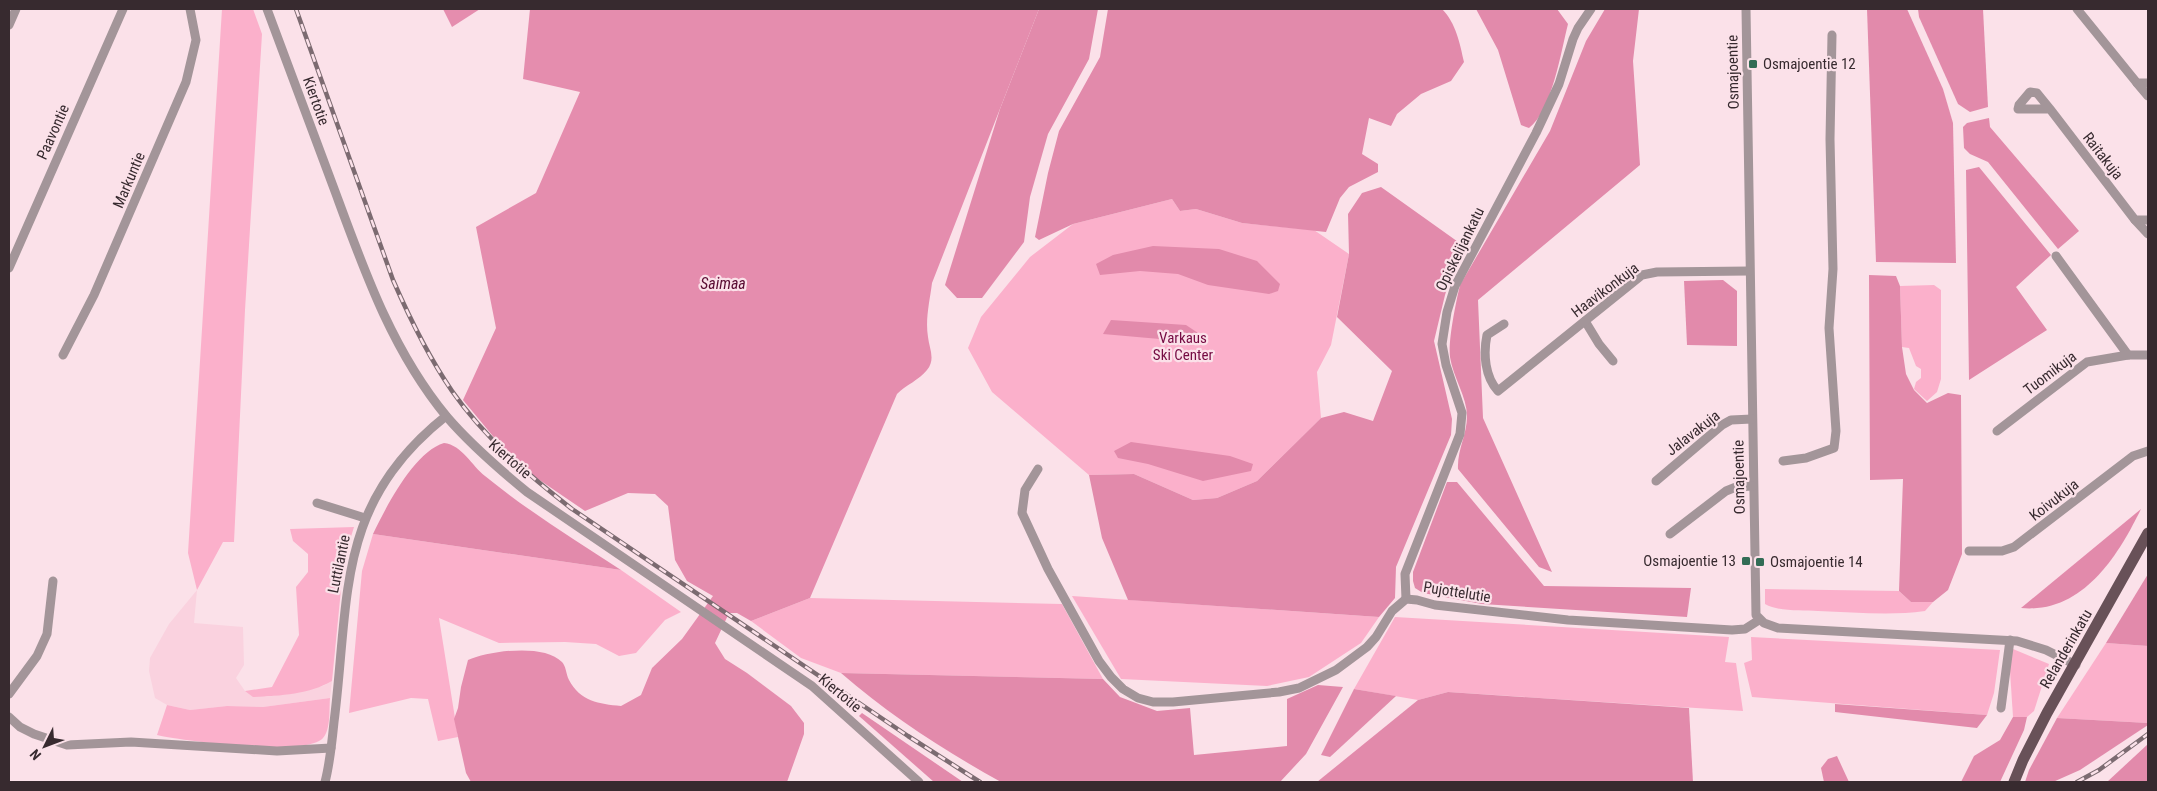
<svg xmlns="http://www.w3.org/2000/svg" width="2157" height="791" font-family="'Roboto Condensed',sans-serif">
<rect width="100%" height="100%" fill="#fbe1e9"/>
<!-- built -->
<path fill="#fad2df" d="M197 590 194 623 243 627 244 665 236 678 245 691 267 697 323 686 332 681 330 698 263 707 227 706 190 710 167 705 155 698 149 671 150 658 169 624Z"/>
<!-- green -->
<g fill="#fbb0cb">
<path d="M222 9H253L262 34 245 310 234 542H223L197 590 188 553Z"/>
<path d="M1172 199 1180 211 1196 209 1242 223 1314 230 1349 254 1331 345 1317 372 1321 418 1257 481 1217 498 1193 500 1134 474 1089 475 992 392 968 348 981 317 1030 257 1073 224Z"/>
<path d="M1934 285 1941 290V379L1937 392 1927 401 1914 389 1916 382 1921 378V369L1916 366 1909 348 1902 347 1900 286Z"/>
<path d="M354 527 344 559 332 681C310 694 279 696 253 697L245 691 272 687 299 635 296 587 308 572V554L293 541 290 529Z"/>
<path d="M373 534 621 570 681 612 665 620 636 653 619 656 596 644 565 642 499 643 439 618 458 737 438 741 428 699 411 698 349 713 362 571Z"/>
<path d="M1765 589 1899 591 1911 602H1933L1925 611C1889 616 1854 612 1818 611 1802 610 1779 612 1765 604Z"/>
<path d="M1072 596 1379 617 1361 643 1309 677 1267 686 1121 679Z"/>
<path d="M810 598 1062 604 1103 679 841 673 801 658 751 621Z"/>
<path d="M1395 617 1729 637 1725 662 1736 663 1743 711 1448 692 1418 700 1354 689Z"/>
<path d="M1751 637 2000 650 1994 693 1987 715 1752 697 1744 663 1752 660Z"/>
<path d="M2106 643 2148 646V723L2057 718Z"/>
<path d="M2013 649 2049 664 2034 711 2027 717H2013L2009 656Z"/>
<path d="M330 698C329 709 331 729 323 738 307 757 183 741 157 735L167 705 190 710 227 706 263 707Z"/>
</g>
<!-- forest -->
<g fill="#e28aab">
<path d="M1039 9H1098L1089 59 1048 134 1030 197 1024 242 982 298H957L945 285 1000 109Z"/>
<path d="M1108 9H1442C1456 23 1460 44 1464 62L1451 81 1421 94 1397 114 1391 126 1369 118 1362 154 1378 164V172L1349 187 1340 198 1326 232 1242 223 1196 209 1180 211 1172 199 1073 224 1039 240 1035 237 1048 173 1059 131 1100 57Z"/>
<path d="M1476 9H1557L1568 24C1561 51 1552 111 1529 128L1521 125 1498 50Z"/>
<path d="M1605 9H1639L1633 61 1640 165 1478 300 1483 418 1552 572 1539 567 1458 469C1457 450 1467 435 1467 416 1467 397 1453 377 1450 357 1448 340 1456 302 1460 285L1550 131 1586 41Z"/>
<path d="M1867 9H1907L1943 89 1953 123 1956 263 1876 262Z"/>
<path d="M1918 9H1983L1988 107 1970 112 1958 104 1919 17Z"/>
<path d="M1989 118 1990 127 2079 231 2058 249 1988 162 1970 154 1964 148 1963 127 1967 123Z"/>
<path d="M1979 167 2051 255 2016 287 2047 330 1969 380 1966 170Z"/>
<path d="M1381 187 1461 244 1445 295 1434 341 1452 419 1451 435 1396 567 1395 598 1379 617 1128 600 1102 538 1089 475 1134 474 1193 500 1217 498 1257 481 1321 418 1344 412 1373 421 1392 371 1337 317 1349 254 1348 214 1362 193Z"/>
<path d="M1153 246 1219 249 1257 261 1280 284 1278 291 1269 294 1208 285 1178 274 1140 271 1100 275 1096 264 1113 255Z"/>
<path d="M1869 275 1896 276 1900 286 1902 347 1906 374 1914 390 1927 403 1948 393 1961 395 1962 554 1948 590 1933 602H1911L1899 591 1903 479 1870 480Z"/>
<path d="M1723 280 1737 291V346L1687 345 1684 281Z"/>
<path d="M1111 320 1186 325 1204 337 1205 343 1103 334Z"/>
<path d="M1131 442 1230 456 1253 464 1251 471 1203 481 1148 464 1118 458 1114 451Z"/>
<path d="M444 443C462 445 472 466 485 476 528 511 575 540 621 570L373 534C386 507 414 452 444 443Z"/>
<path d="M1447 482H1457L1544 586 1691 588 1687 617 1482 604 1423 593 1415 588 1413 581V572Z"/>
<path d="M2141 509C2118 556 2082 614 2021 608Z"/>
<path d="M2148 574V646L2106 643Z"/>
<path d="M841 673 1103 679 1120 697 1157 711 1190 708 1194 755 1287 746V699L1318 685 1343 687 1306 754 1280 782H1001C945 751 889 715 841 673Z"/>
<path d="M1354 689 1396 696 1330 757 1321 755Z"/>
<path d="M1448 692 1689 708 1693 782H1317L1418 700Z"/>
<path d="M1835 704 1987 715 1977 728 1835 712Z"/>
<path d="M862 713 963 782H934L859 716Z"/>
<path d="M2013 717H2027L2024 730 2000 782H1961L1974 756 2000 740Z"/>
<path d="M2057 718 2148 723V725L2080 770 2053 782H2025L2029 770Z"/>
<path d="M2148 744V782H2107Z"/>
<path d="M1837 756 1849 782H1824L1821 768 1828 759Z"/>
</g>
<!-- water -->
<g fill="#e58dae">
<path d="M443 9H480L452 27Z"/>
<path d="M530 9H1039L932 283C930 300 925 319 928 337 929 348 936 359 927 370 919 380 906 385 897 394L810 598 751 621 737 613H729L715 643 725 659 747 673 791 706 804 723V734L787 782H471L466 773 454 719 458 708 461 687 468 660C489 651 544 643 562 662 566 666 566 674 569 680 580 701 599 704 621 706L641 695 652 668 682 639 713 596 687 581 675 560 668 506 655 494 628 493 585 511 516 464 463 400 496 328 476 227 536 193 580 92 523 79Z"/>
</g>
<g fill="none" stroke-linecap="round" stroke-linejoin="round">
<!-- minor -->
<g stroke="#a39599" stroke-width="9">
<path d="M267 9C290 71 313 132 336 194 365 273 393 352 447 417 471 445 499 469 527 492L812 686 919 782"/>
<path d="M1746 9 1756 615 1764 623 1778 628 2017 641 2046 650 2076 665"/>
<path d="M2077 9 2137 83H2148"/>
<path d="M9 25 16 9"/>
<path d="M2137 83 2148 96"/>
<path d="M2050 109H2018L2019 105 2030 92 2037 93 2050 109 2135 220H2148"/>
<path d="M2135 220 2148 234"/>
<path d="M2056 256 2128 355"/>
<path d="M9 268 123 9"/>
<path d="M1585 321 1599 344 1613 361"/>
<path d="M1504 324 1487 335C1483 354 1485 377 1498 391L1642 275 1657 272 1749 271"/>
<path d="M63 355 94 295 186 82 196 40 190 9"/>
<path d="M1997 431 2087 362 2128 355H2148"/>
<path d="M1783 461 1806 458 1834 448 1836 431 1829 328 1833 269 1830 139 1832 35"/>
<path d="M1038 469 1025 490 1022 513 1048 569 1099 661 1111 677 1123 689 1138 698 1153 702H1173L1279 692 1299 688 1336 670 1367 647 1376 637 1392 611 1406 599 1417 600 1435 605 1568 620 1732 630 1745 629 1759 620"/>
<path d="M1656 481 1722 425 1731 420 1752 419"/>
<path d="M317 503 365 518"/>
<path d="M1670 534 1726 491 1736 487 1753 486"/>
<path d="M1969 551H2002L2014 547 2133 456 2148 451"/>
<path d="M1406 599 1405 574 1460 434 1462 413 1446 365 1442 344 1447 312 1455 286 1536 133 1559 84 1573 39 1578 28 1591 9"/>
<path d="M9 694 37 656 47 634 53 581"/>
<path d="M2001 708 2010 640"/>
<path d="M9 717 20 727 34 734 67 745 131 742 277 751 331 748"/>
<path d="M325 782C330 763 332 742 334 722 350 596 335 504 446 416"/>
</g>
<!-- major -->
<path stroke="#685158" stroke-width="11" d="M2014 782 2023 760 2047 713 2148 533"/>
<defs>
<g id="rail">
<path d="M296 9 393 280C410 319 428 356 452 391 484 437 528 475 572 509L908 736 980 782"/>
<path d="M2077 782 2099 770 2148 734"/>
</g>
</defs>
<!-- rail casing -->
<use href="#rail" stroke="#7c6b71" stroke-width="4.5"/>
<!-- rail -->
<use href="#rail" stroke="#fbe1e9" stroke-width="2.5" stroke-dasharray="8" stroke-linecap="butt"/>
</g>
<!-- markers -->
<g fill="#326c55" stroke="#fbe1e9" stroke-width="2">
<rect x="1748" y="59" width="10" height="10" rx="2.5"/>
<rect x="1741" y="556" width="10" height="10" rx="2.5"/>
<rect x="1755" y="557" width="10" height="10" rx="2.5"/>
</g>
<g text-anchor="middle" stroke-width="4.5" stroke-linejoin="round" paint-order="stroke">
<!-- poi labels -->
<g font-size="15" fill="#372a2f" stroke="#fbe1e9" text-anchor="start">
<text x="1763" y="69">Osmajoentie 12</text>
<text x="1736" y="566" text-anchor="end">Osmajoentie 13</text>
<text x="1770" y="567">Osmajoentie 14</text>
</g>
<!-- street labels -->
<g font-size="15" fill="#372a2f" stroke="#fbe1e9">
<text transform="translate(1733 72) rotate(-91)" y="5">Osmajoentie</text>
<text transform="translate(316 101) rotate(70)" y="5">Kiertotie</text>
<text transform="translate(53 132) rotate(-66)" y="5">Paavontie</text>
<text transform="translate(2103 156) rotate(52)" y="5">Raitakuja</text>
<text transform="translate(129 180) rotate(-67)" y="5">Markuntie</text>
<text transform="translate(1460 249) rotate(-64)" y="5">Opiskelijankatu</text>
<text transform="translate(1605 290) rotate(-37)" y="5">Haavikonkuja</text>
<text transform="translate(2050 373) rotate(-37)" y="5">Tuomikuja</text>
<text transform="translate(1693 433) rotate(-38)" y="5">Jalavakuja</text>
<text transform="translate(510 459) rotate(41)" y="5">Kiertotie</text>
<text transform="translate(1739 477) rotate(-91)" y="5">Osmajoentie</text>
<text transform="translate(2054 500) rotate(-38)" y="5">Koivukuja</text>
<text transform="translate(339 564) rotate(-78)" y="5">Luttilantie</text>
<text transform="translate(1457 592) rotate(9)" y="5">Pujottelutie</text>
<text transform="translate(2066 649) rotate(-60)" y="5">Relanderinkatu</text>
<text transform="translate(840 693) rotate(40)" y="5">Kiertotie</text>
</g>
<!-- park labels -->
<g font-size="15" fill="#750b43" stroke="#fbe1e9">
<text x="1183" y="343">Varkaus<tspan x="1183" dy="17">Ski Center</tspan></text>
</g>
<!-- water labels -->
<g font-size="16" font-style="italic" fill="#590b32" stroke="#fbe1e9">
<text x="723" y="289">Saimaa</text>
</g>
</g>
<!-- border -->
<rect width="2157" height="791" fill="none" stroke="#372a2f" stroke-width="20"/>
<!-- north arrow -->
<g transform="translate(45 746) rotate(228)" stroke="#fbe1e9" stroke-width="4" paint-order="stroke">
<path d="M0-4L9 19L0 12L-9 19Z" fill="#372a2f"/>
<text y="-8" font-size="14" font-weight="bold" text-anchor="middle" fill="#372a2f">N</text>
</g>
</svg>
